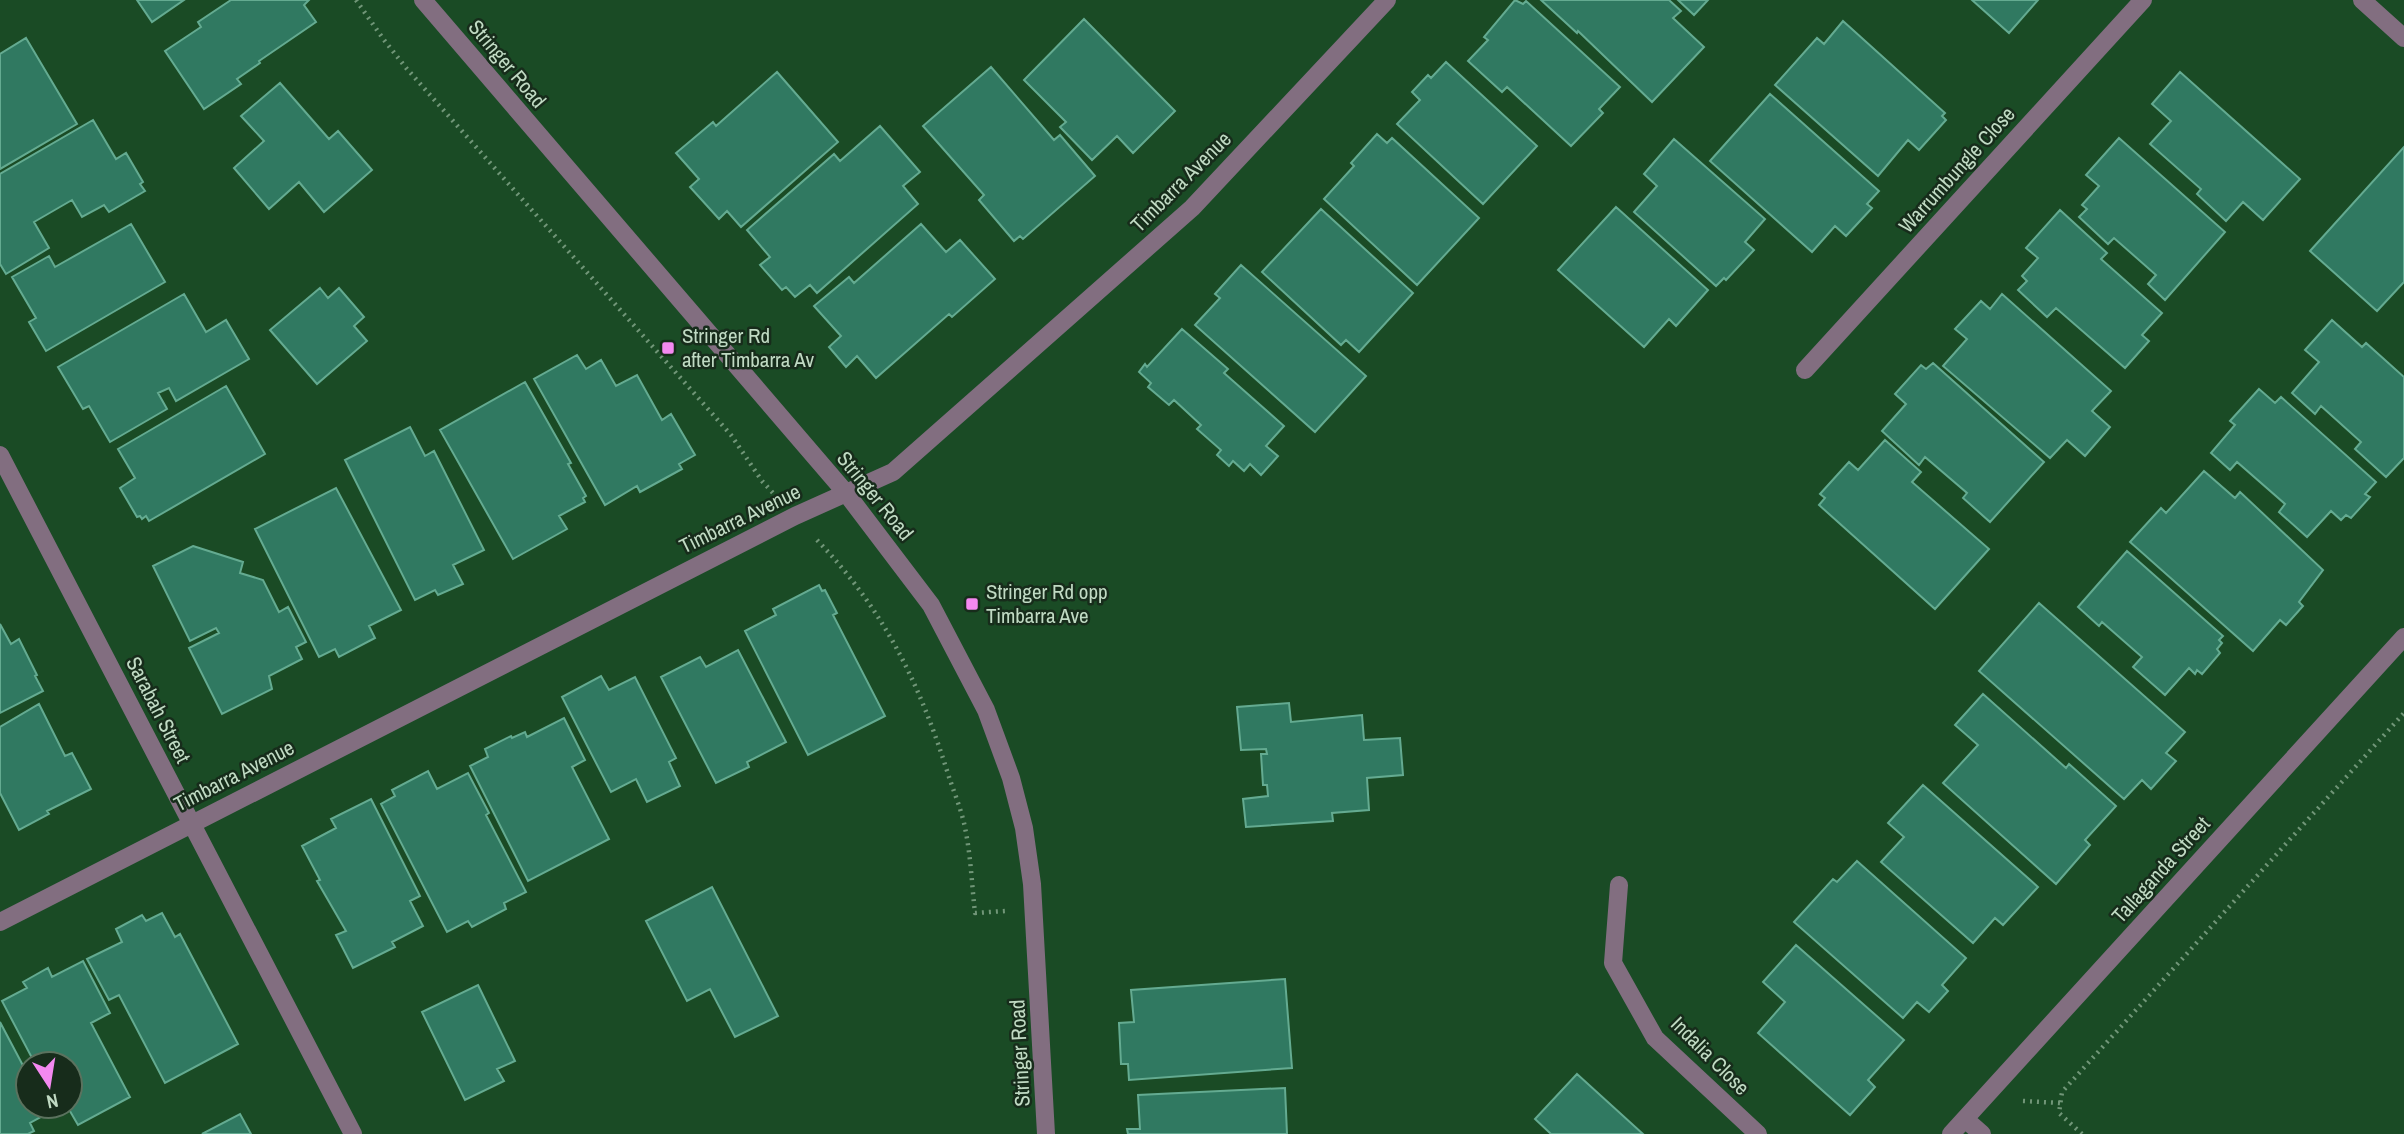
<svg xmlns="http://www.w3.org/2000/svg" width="2404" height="1134" font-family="'Archivo Narrow',sans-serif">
<rect width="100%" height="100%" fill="#1a4b25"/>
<!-- building -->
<path fill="#307961" stroke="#64ab91" stroke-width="2" d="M137 0H184L152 22Z
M231 0H309L304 5 316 22 259 61 260 63 237 79 241 84 204 109 165 51 201 27 198 22Z
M1515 0 1523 4 1526 1 1620 87 1599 109 1603 113 1571 146 1507 87 1502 92 1468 61 1488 40 1484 37Z
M1541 0H1669L1681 11 1673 18 1704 47 1652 102 1578 31 1577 33Z
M1678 0H1708L1694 15Z
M1972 0H2038L2009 33Z
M1084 19 1175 111 1133 153 1117 136 1092 160 1060 127 1066 122 1024 80Z
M1843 21 1945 113 1942 116 1946 120 1919 150 1908 140 1878 176 1775 85 1817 38 1824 44Z
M26 38 77 124 0 169V54Z
M1446 62 1537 146 1483 204 1397 124 1420 100 1412 92 1428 75 1431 78Z
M991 67 1054 140 1060 135 1095 176 1023 239 1020 236 1014 241 979 200 984 195 923 126Z
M777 72 838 142 741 227 727 211 719 219 690 187 699 179 676 153 713 122 716 126Z
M2180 72 2300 179 2263 220 2243 202 2226 221 2197 194 2201 189 2150 144 2171 121 2152 104Z
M280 83 329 139 338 131 372 170 324 212 299 182 269 209 234 168 264 141 241 116Z
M1770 94 1879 191 1867 204 1872 208 1846 236 1835 226 1812 252 1710 161Z
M93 120 116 159 126 153 143 182 140 184 145 191 109 212 104 205 82 217 72 200 34 222 49 248 6 274 0 264V174Z
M880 126 920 172 903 186 918 204 817 293 810 285 795 297 786 287 782 290 760 265 770 257 747 230 834 154 840 161Z
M1377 134 1387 143 1392 138 1479 218 1417 285 1324 199 1354 166 1351 163Z
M2119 138 2225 232 2165 300 2148 284 2156 275 2114 238 2108 244 2079 217 2087 209 2082 205 2099 186 2086 175Z
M1674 139 1765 219 1745 242 1754 250 1726 280 1724 278 1716 286 1634 212 1657 186 1644 174Z
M2404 147V282L2377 311 2310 251Z
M1616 207 1708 290 1676 326 1669 319 1644 347 1558 270Z
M1321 209 1413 293 1359 352 1346 340 1341 345 1262 272Z
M2060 210 2107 253 2101 259 2162 313 2142 335 2149 341 2125 368 2056 308 2047 317 2018 290 2027 281 2022 276 2038 258 2026 248Z
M131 224 165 282 46 351 29 322 36 318 12 277 49 256 55 267Z
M921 224 946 252 960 240 995 279 952 317 949 314 876 378 857 356 846 367 829 347 841 336 814 306 849 277 854 283Z
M1241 265 1366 376 1315 432 1195 325 1220 298 1215 294Z
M320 288 328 298 339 288 364 317 354 326 367 341 317 384 270 330Z
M184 294 206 332 226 320 249 359 176 401 169 388 158 393 167 409 110 442 89 406 83 409 58 367Z
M2002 294 2111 391 2092 411 2110 427 2085 456 2067 440 2050 458 1943 366 1967 339 1955 329 1981 301 1990 309Z
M2332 320 2362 347 2366 343 2404 377V458L2386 477 2355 449 2361 442 2321 406 2315 414 2292 393 2319 362 2305 350Z
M1182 329 1228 369 1224 373 1284 426 1266 446 1278 456 1261 475 1250 464 1244 471 1233 461 1229 466 1217 455 1221 450 1197 429 1201 425 1174 400 1169 405 1148 387 1151 383 1139 372 1145 364 1147 367Z
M577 355 586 369 601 360 616 386 637 375 662 420 671 414 695 455 679 464 682 469 640 492 637 486 605 505 534 379Z
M1933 363 2044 462 1990 522 1963 498 1967 493 1925 457 1919 465 1882 431 1906 404 1895 394 1921 365 1926 369Z
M525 382 571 463 568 464 586 496 583 498 585 502 559 516 567 529 513 559 440 430Z
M226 386 265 454 149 521 146 516 142 519 140 516 137 517 120 488 135 478 118 449Z
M2259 389 2275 403 2281 397 2376 482 2365 494 2370 497 2351 518 2346 515 2341 520 2331 511 2307 537 2279 512 2285 504 2237 462 2230 470 2211 453 2235 425 2230 421Z
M410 427 425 456 434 451 484 550 453 565 463 584 438 595 435 590 415 600 345 460Z
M1885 440 1921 472 1912 482 1989 549 1935 609 1819 505 1825 498 1820 494 1849 462 1858 470Z
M2204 471 2235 498 2240 492 2323 570 2299 602 2303 606 2286 625 2280 620 2253 651 2130 542 2161 508 2166 513Z
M336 488 401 610 369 626 375 638 339 657 335 649 319 657 255 529Z
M193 546 243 562 240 573 263 580 279 612 288 607 306 642 296 647 302 659 269 676 272 689 222 714 189 648 219 633 216 628 190 641 153 566Z
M2127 551 2223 636 2219 640 2222 643 2217 649 2220 653 2202 674 2197 670 2195 674 2189 668 2165 695 2133 667 2142 657 2102 622 2099 626 2078 607Z
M819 585 822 591 825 590 837 613 833 615 885 716 808 755 745 631 776 615 773 609Z
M2039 603 2185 732 2166 753 2176 761 2151 789 2142 780 2124 799 1979 671Z
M0 624 11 644 19 639 37 675 35 676 43 691 0 713Z
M738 650 786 742 747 762 749 767 716 783 661 677 700 657 706 667Z
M601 676 609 690 635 677 676 758 669 762 680 786 647 802 636 779 611 792 562 697Z
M1983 694 2066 768 2069 764 2116 806 2085 840 2090 845 2056 884 1943 783 1978 745 1955 725Z
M1289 703 1291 722 1362 715 1364 740 1400 738 1403 775 1367 778 1369 810 1332 813 1333 821 1246 827 1243 799 1268 796 1267 785H1263L1261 754H1267L1266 749 1241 750 1237 707Z
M39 704 65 756 72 753 91 789 47 811 49 814 19 830 0 793V727Z
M564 718 585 760 572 767 609 839 528 881 470 766 488 757 485 749 511 736 512 738 525 732 527 737Z
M428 771 437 789 468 773 489 813 486 815 526 892 504 903 506 909 472 927 468 921 447 932 381 804 395 796 392 790Z
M1923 785 2038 887 2003 925 1995 918 1973 943 1881 862 1904 837 1888 823Z
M371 799 420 896 410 901 423 926 392 942 395 947 353 968 336 935 346 931 317 881 320 880 302 846 336 828 331 819Z
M1857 861 1966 958 1942 985 1948 991 1929 1012 1917 1002 1903 1018 1794 922 1833 879 1837 882Z
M712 887 778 1016 735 1037 710 989 687 1001 646 921Z
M162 913 175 937 180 934 238 1044 165 1083 119 995 109 1000 87 959 122 942 116 929 142 915 146 921Z
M1796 945 1904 1040 1868 1080 1875 1087 1850 1115 1758 1033 1785 1002 1763 982Z
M83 961 110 1013 91 1023 130 1097 78 1125 67 1106H70V1064H45L40 1054 32 1058 2 1001 27 988 23 982 48 968 52 977Z
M1285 979 1292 1068 1129 1080 1128 1064H1121L1119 1023 1134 1022 1131 990Z
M478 985 515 1061 497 1069 504 1081 465 1100 422 1012Z
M0 1022 28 1075V1106H44L48 1113 30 1123 34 1131 28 1134H0Z
M1577 1074 1643 1134H1551L1535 1119Z
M1285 1088 1287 1134H1128L1127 1129H1140L1138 1095Z
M240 1114 251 1134H202Z"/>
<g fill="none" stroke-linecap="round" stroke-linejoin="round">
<!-- path -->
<path stroke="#719678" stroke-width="4.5" stroke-dasharray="2 5" stroke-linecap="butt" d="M356 0 384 40 407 69 731 435 762 481 773 493
M817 540C885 611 920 684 949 777 955 795 963 814 966 833 971 859 972 887 975 913L1005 911
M2023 1101 2060 1103
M2082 1134 2059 1113 2062 1092 2404 713"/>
<!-- minor -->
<path stroke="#826e80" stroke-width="18" d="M423 0 846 493 931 605 986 710 1011 778 1024 828 1032 884 1046 1134
M2362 0 2404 38
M1805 370 2143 0
M0 455 353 1134
M1619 885 1613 963 1655 1038 1758 1134
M0 922 795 516 893 472 1192 208 1387 0
M1965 1119 1982 1134
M1951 1134 2404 637"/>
</g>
<!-- markers -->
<g fill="#f489f0" stroke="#172c1b" stroke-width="2.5">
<rect x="661" y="341" width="14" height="14" rx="3.5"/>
<rect x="965" y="597" width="14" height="14" rx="3.5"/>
</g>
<g text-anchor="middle" stroke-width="5" stroke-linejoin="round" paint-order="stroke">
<!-- street labels -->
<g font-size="21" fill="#c0dac3" stroke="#172c1b">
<text transform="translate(507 64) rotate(50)" y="7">Stringer Road</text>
<text transform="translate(1957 170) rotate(-48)" y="7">Warrumbungle Close</text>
<text transform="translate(1181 182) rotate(-45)" y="7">Timbarra Avenue</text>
<text transform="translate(875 496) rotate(51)" y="7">Stringer Road</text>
<text transform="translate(740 519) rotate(-26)" y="7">Timbarra Avenue</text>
<text transform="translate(158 710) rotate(63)" y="7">Sarabah Street</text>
<text transform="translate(234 776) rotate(-27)" y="7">Timbarra Avenue</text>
<text transform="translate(2161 870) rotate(-48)" y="7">Tallaganda Street</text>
<text transform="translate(1020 1053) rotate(-93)" y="7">Stringer Road</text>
<text transform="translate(1710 1056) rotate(45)" y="7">Indalia Close</text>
</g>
<!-- poi labels -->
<g font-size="21" fill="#c0dac3" stroke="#172c1b" text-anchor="start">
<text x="682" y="343">Stringer Rd<tspan x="682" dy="24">after Timbarra Av</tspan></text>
<text x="986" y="599">Stringer Rd opp<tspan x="986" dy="24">Timbarra Ave</tspan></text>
</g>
</g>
<!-- north arrow -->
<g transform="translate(49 1085) rotate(168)"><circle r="33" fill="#172c1b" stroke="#5b725e" stroke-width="2"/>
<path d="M0-5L12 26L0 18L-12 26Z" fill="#f489f0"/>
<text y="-10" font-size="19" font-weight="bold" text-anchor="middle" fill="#c0dac3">N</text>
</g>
</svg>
